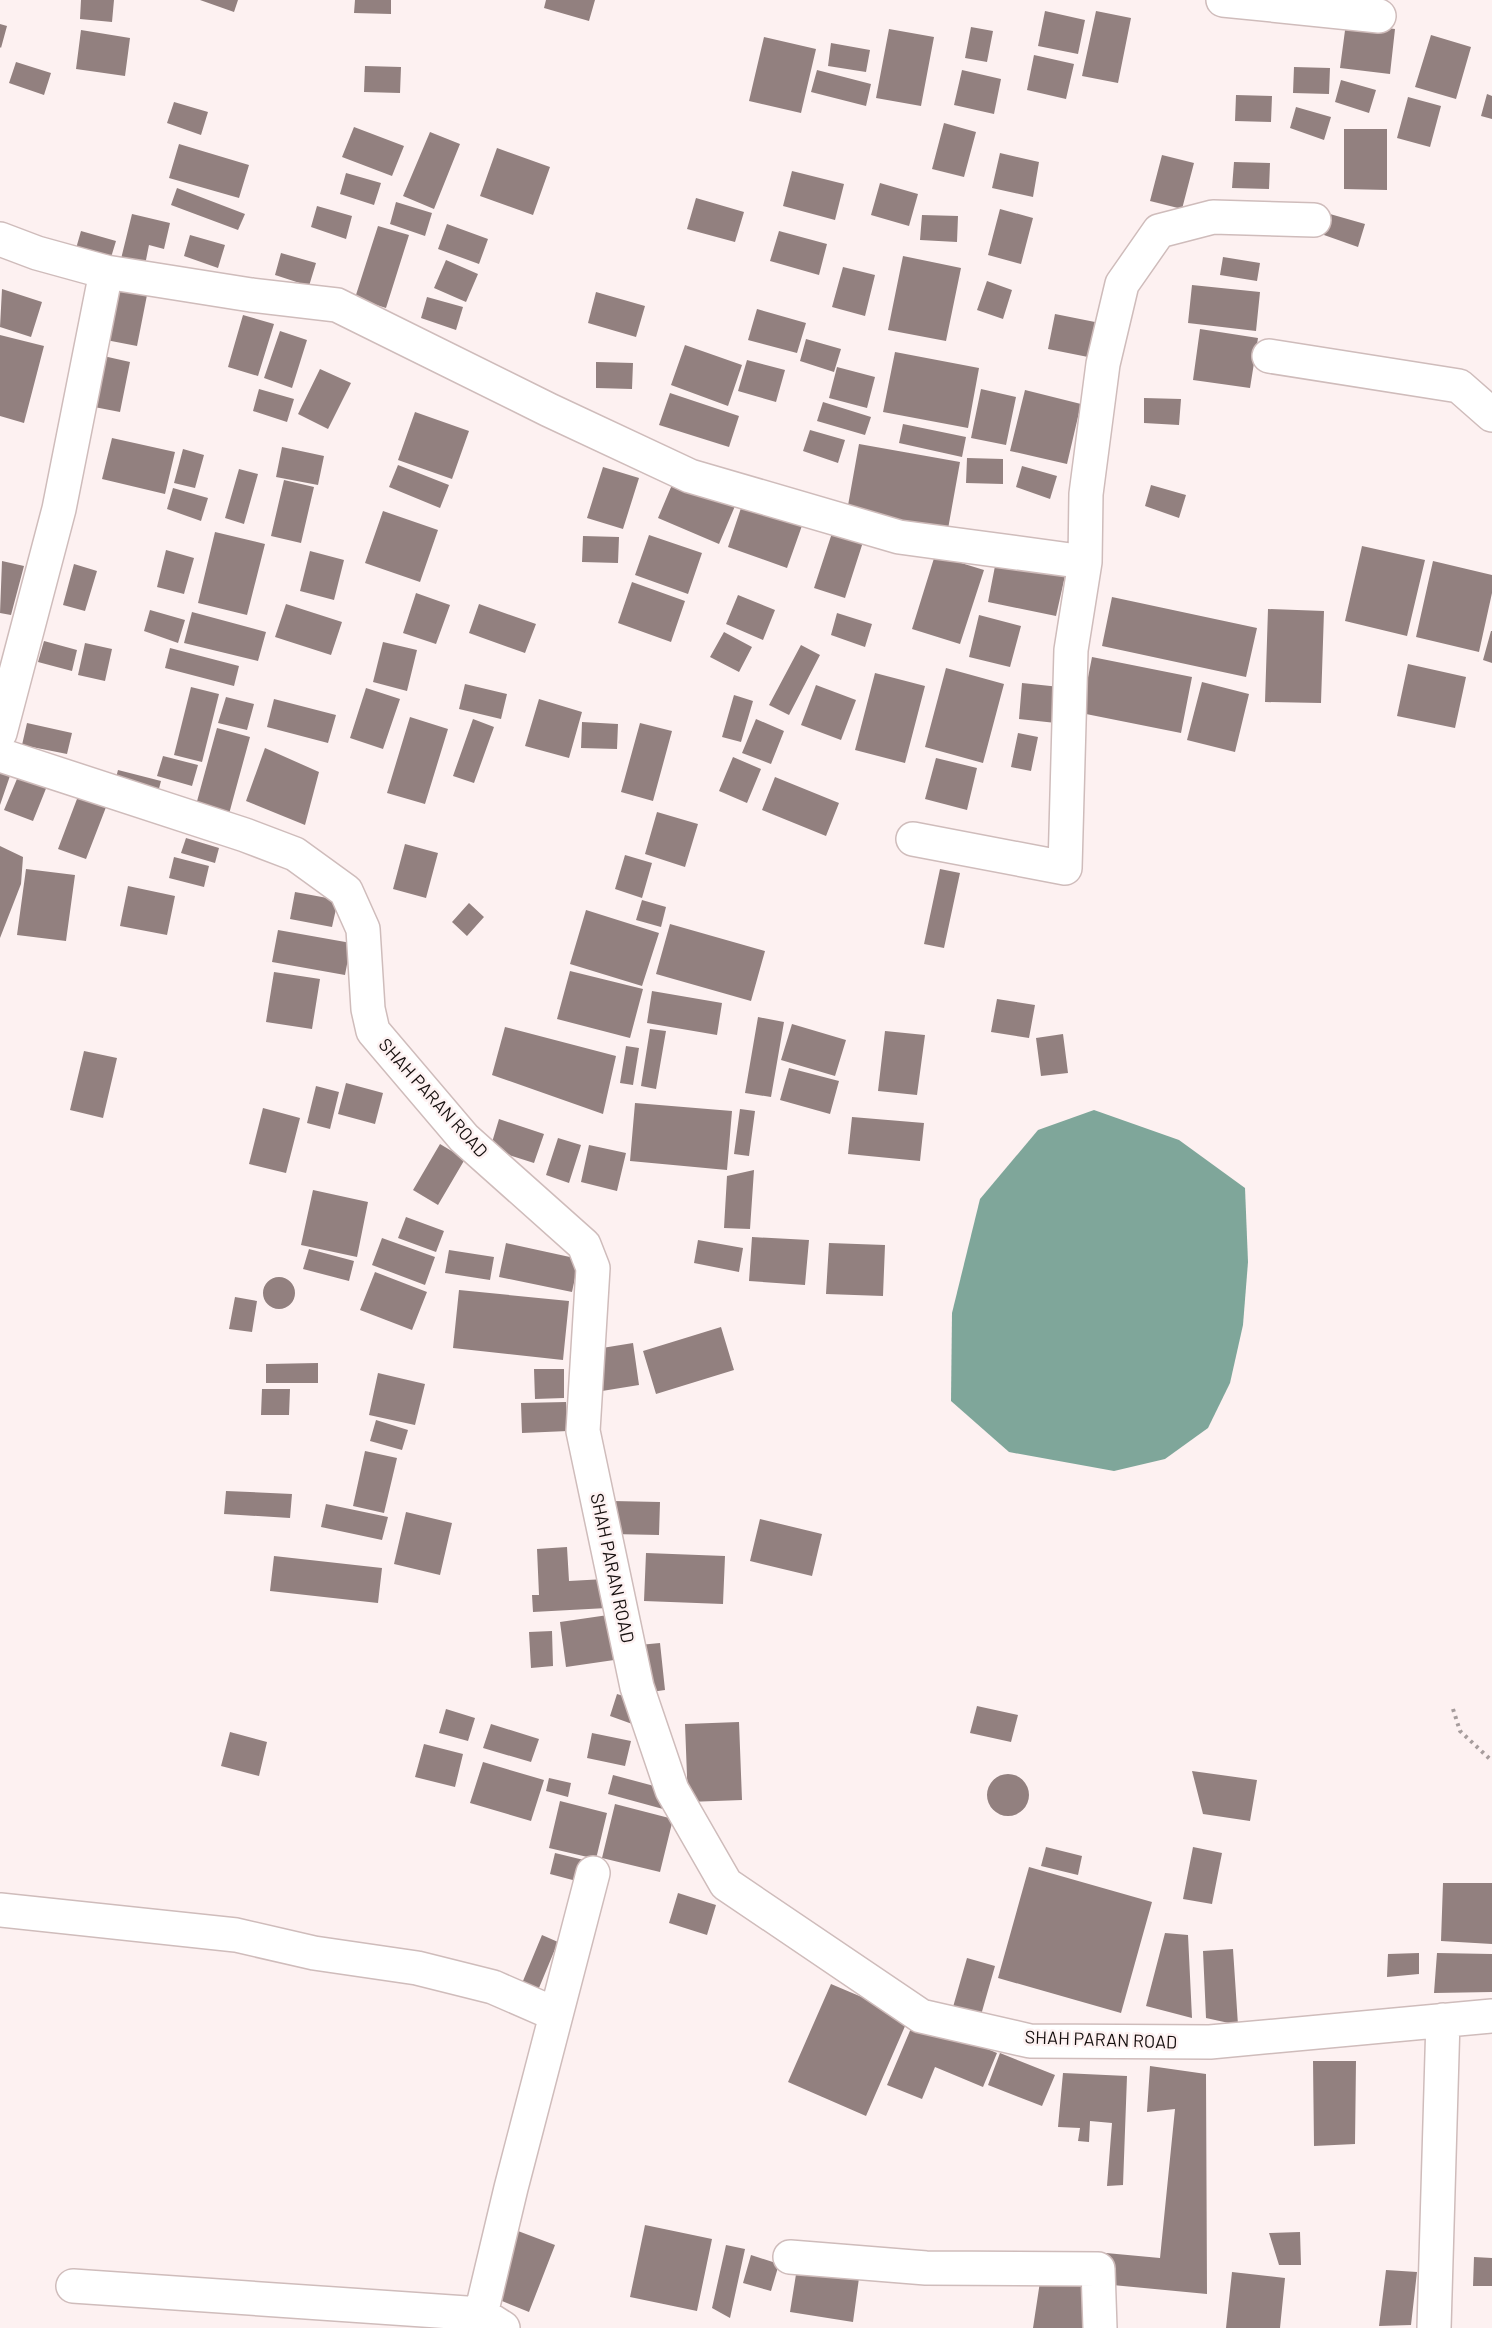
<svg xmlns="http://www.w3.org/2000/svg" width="1492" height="2328" font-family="Barlow,sans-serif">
<rect width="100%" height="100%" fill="#fdf1f1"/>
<!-- water -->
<path fill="#7fa69a" d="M1094 1110 1179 1140 1245 1188 1248 1262 1243 1325 1230 1383 1208 1428 1165 1459 1114 1471 1009 1452 951 1401 952 1313 980 1199 1038 1130Z"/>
<!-- building -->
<path fill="#92807f" d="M81 0H114L112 22 80 19Z
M200 0H238L234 12Z
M355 0H391V14L354 13Z
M546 0H595L589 21 544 8Z
M1045 11 1085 20 1078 54 1038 46Z
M1096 11 1131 18 1118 83 1082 76Z
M1346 23 1395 29 1390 74 1340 68Z
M0 24 7 26 1 48 0 47Z
M971 27 993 31 987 62 965 58Z
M889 29 934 37 921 106 876 98Z
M81 30 130 38 125 76 76 69Z
M1431 35 1471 47 1456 99 1415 87Z
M764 37 816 49 801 113 749 101Z
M831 43 870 50 866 72 828 66Z
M1034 55 1074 64 1066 99 1027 90Z
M16 62 51 73 44 95 9 83Z
M365 66 401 67 400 93 364 92Z
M1294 67 1330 68 1329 94 1293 93Z
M817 70 871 84 866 106 811 92Z
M962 70 1001 79 994 114 954 105Z
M1341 80 1376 90 1369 113 1335 102Z
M1487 94 1492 96V119L1481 116Z
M1236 95 1272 96 1271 122 1235 121Z
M1408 97 1441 106 1430 147 1397 138Z
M174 102 208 112 201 135 167 123Z
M1296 107 1331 117 1324 140 1290 128Z
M944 123 976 132 964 177 932 169Z
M354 127 404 146 392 176 342 157Z
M1344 129H1387V190L1344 189Z
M430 132 460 144 434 209 403 196Z
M179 144 249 165 239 198 169 178Z
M497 148 550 167 533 215 480 196Z
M1000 153 1039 162 1033 197 992 188Z
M1162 155 1194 163 1182 209 1150 201Z
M1234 162 1270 163 1269 189 1232 188Z
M792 171 844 184 835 220 783 206Z
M346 173 381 183 374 205 340 194Z
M880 183 918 194 909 226 871 215Z
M177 188 245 214 238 230 171 205Z
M696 198 744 212 735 242 687 229Z
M396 202 432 213 425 236 390 224Z
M317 206 352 216 346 239 311 227Z
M1000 209 1033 218 1021 264 988 255Z
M132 214 170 223 164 249 149 245 145 265 121 259Z
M1330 214 1365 224 1358 247 1324 235Z
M922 215 958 216 957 242 920 240Z
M447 224 488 239 479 264 438 249Z
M378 226 409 235 386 308 355 298Z
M81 231 116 241 109 264 75 252Z
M779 231 827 244 819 275 770 261Z
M190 235 225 245 218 268 184 256Z
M281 253 316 263 309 286 275 275Z
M903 256 961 268 946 341 888 330Z
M1223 257 1260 263 1257 281 1220 275Z
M446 260 478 274 466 302 434 288Z
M843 267 875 275 865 316 832 307Z
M987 281 1012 290 1003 319 977 310Z
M1192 285 1260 292 1256 331 1188 323Z
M2 289 42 302 31 337 0 327Z
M116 289 147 295 137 346 106 340Z
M596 292 645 306 636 337 588 323Z
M427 297 463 307 456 330 421 318Z
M757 309 806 323 797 353 748 340Z
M1055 314 1095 322 1088 357 1048 349Z
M243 315 274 324 258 376 228 367Z
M1200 329 1258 338 1250 388 1193 380Z
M280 331 307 340 292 388 264 378Z
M0 335 44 346 24 423 0 416Z
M806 339 841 349 834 372 800 361Z
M685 345 742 365 728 406 671 385Z
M895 352 979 368 968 428 883 412Z
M99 355 130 362 120 412 89 406Z
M747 360 785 370 776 402 738 391Z
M596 362 633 363 632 389 596 388Z
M837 367 875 377 867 408 829 398Z
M320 369 351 383 328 429 298 414Z
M259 389 294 399 287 422 253 411Z
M981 389 1016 397 1006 445 971 438Z
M1025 390 1081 404 1067 464 1010 451Z
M670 393 739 416 729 447 659 425Z
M1144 398 1181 399 1179 425 1144 423Z
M823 402 871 417 865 435 817 421Z
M415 412 469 431 452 479 398 460Z
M903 424 966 437 962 457 899 443Z
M810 430 845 440 838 463 803 451Z
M112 438 175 452 165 494 102 479Z
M859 444 960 462 948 529 847 511Z
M282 447 324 456 318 485 276 477Z
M183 449 204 455 195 488 174 483Z
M967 458 1003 459V484L966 483Z
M398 465 449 485 440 508 389 487Z
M1022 466 1057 476 1050 499 1016 487Z
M603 467 639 478 623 529 587 518Z
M239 469 258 474 244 524 225 518Z
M284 480 314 487 301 543 271 536Z
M674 480 735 506 719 544 658 518Z
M1151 485 1186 495 1179 518 1145 506Z
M173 488 208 498 201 521 167 509Z
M744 499 804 520 787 568 728 547Z
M383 511 438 530 420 582 365 563Z
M215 532 265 544 247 615 198 603Z
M832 533 863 542 845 598 814 588Z
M649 535 702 553 688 594 635 575Z
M583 536 619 537 618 563 582 562Z
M1362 546 1425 560 1407 636 1345 621Z
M166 550 194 558 184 594 157 587Z
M310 551 344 560 334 600 300 591Z
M935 555 984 570 960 644 912 629Z
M2 561 24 566 11 615 0 613Z
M996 561 1065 576 1056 616 988 602Z
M1433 561 1492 575V593L1479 652 1416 637Z
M74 564 97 571 85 611 63 605Z
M632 582 685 601 671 642 618 623Z
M416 593 450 605 436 644 403 633Z
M738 595 775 610 763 640 726 624Z
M1112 597 1257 628 1246 677 1102 646Z
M286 604 342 622 331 655 275 637Z
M479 604 536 624 525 653 469 633Z
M1268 609 1324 611 1321 703 1265 702Z
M150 610 185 620 178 643 144 631Z
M192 612 266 632 258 661 184 643Z
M837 613 872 624 865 647 831 635Z
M979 615 1021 626 1010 667 969 657Z
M1491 631H1492V663L1483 660Z
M724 632 752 647 739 672 710 657Z
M44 641 77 650 72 671 38 662Z
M383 642 417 650 407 691 373 682Z
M85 643 112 649 105 681 78 675Z
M801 645 820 655 789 715 769 705Z
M170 648 239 666 234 686 165 668Z
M1092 657 1192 677 1181 733 1081 713Z
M1408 664 1466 677 1455 728 1397 716Z
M946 668 1004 684 983 763 925 747Z
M875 673 925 686 905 763 855 750Z
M1202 682 1249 694 1235 752 1187 740Z
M1022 683 1060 687 1056 723 1019 719Z
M465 684 507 694 501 719 459 709Z
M816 685 856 700 841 740 801 725Z
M191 687 219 694 202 762 174 755Z
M366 688 400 699 383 749 350 738Z
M734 695 753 701 741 742 722 737Z
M226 697 254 704 247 730 218 723Z
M274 699 336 715 328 743 267 727Z
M539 699 582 712 569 758 525 746Z
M410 717 448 729 425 804 387 793Z
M473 719 494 727 474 783 453 776Z
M756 719 784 731 771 764 742 753Z
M582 722 618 724 617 749 581 748Z
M27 723 72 733 67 754 22 745Z
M640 723 672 731 653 801 621 792Z
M217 728 250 737 229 814 196 805Z
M1018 733 1038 737 1031 771 1011 767Z
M265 748 319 772 305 825 246 801Z
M163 756 198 765 192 786 157 776Z
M733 757 761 769 747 803 719 791Z
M936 758 977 768 967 810 925 799Z
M0 768 12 770 0 805Z
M118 770 161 781 156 800 113 789Z
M19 774 47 786 33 821 4 810Z
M775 777 839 803 826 836 762 810Z
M80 791 108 802 86 859 58 849Z
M657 812 698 824 685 867 645 854Z
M186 838 219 848 215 863 181 853Z
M405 844 438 853 426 898 393 889Z
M0 846 23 857 21 884 0 938Z
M625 855 652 863 642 898 615 889Z
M174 857 209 866 204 887 169 878Z
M26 869 75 875 66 941 17 935Z
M940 869 960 873 944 948 924 944Z
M128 886 175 896 167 935 120 926Z
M295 892 338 900 332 927 290 919Z
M642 900 666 907 661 927 636 920Z
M469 903 484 917 467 936 452 922Z
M586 910 659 933 642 986 570 964Z
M670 924 765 951 751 1001 656 974Z
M278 930 351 943 345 975 272 962Z
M570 971 643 989 630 1038 557 1019Z
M274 972 320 979 312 1029 266 1022Z
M652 991 722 1003 717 1035 647 1023Z
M997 999 1035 1005 1029 1038 991 1032Z
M758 1017 784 1022 771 1097 745 1093Z
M792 1024 846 1040 835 1076 781 1060Z
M505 1027 616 1056 603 1114 492 1075Z
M650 1029 666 1031 656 1089 641 1086Z
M885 1031 925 1035 917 1095 878 1091Z
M1063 1034 1068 1073 1041 1076 1036 1038Z
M626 1046 639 1048 633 1085 620 1083Z
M84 1051 117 1058 103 1118 70 1110Z
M789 1068 839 1081 830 1114 780 1100Z
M346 1083 383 1093 375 1124 338 1114Z
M316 1086 339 1092 330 1129 307 1123Z
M635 1103 732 1111 727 1170 630 1161Z
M263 1108 300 1118 286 1173 249 1164Z
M740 1109 755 1111 749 1156 734 1154Z
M852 1117 924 1123 920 1161 848 1154Z
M499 1119 544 1134 534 1163 490 1149Z
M558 1138 581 1145 569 1183 546 1175Z
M440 1144 465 1159 438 1205 413 1190Z
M589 1145 626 1153 617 1191 581 1182Z
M754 1170 750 1229 724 1228 727 1176Z
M313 1190 368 1202 357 1257 301 1245Z
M406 1217 444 1231 436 1252 398 1238Z
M752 1237 809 1240 805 1285 749 1281Z
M382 1238 435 1257 425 1285 372 1265Z
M698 1240 743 1248 739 1272 694 1263Z
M506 1243 579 1259 572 1292 499 1277Z
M829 1243 885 1245 883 1296 826 1294Z
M309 1249 354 1261 349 1281 303 1269Z
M449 1250 494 1257 490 1280 445 1273Z
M375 1272 427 1292 412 1330 360 1310Z
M263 1293a16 16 0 1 1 32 0a16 16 0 1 1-32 0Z
M459 1290 569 1301 563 1360 453 1348Z
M235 1297 257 1301 252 1332 229 1329Z
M721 1327 734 1370 656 1394 643 1351Z
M633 1343 639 1385 602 1391 596 1349Z
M318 1363V1383H266V1364Z
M534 1369H564V1398L535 1399Z
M378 1373 425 1384 415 1425 369 1415Z
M262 1389H290L289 1415H261Z
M566 1402 568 1431 522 1433 521 1403Z
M376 1420 408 1430 402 1450 370 1441Z
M365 1451 397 1458 384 1513 353 1506Z
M226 1491 292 1494 290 1518 224 1514Z
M613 1501 660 1502 659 1535 612 1534Z
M326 1504 388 1517 382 1540 321 1527Z
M406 1512 452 1523 440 1575 394 1564Z
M760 1519 822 1534 812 1576 750 1561Z
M567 1547 569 1581 605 1579 607 1608 533 1612 532 1595H539L537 1549Z
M646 1553 725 1556 723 1604 644 1601Z
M274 1556 382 1568 378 1603 270 1591Z
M615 1614 621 1659 566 1667 560 1622Z
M552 1631 553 1666 531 1668 529 1632Z
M660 1643 665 1690 644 1693 639 1645Z
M617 1694 642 1702 635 1725 610 1716Z
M977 1706 1018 1715 1011 1742 970 1733Z
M446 1709 475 1718 468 1741 439 1733Z
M739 1722 742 1800 688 1802 685 1724Z
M491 1724 539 1739 531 1762 483 1748Z
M230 1732 267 1742 259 1776 221 1766Z
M592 1733 631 1741 625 1766 587 1758Z
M424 1744 463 1754 455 1787 415 1777Z
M483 1762 544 1780 531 1821 470 1803Z
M1192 1771 1257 1780 1250 1821 1203 1814Z
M987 1795a21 21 0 1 1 42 0a21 21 0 1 1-42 0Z
M613 1775 669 1790 663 1809 608 1794Z
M549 1778 571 1783 568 1797 546 1791Z
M560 1801 607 1813 596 1859 549 1848Z
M615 1804 673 1819 660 1872 602 1858Z
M1046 1847 1082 1856 1078 1875 1041 1866Z
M1193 1847 1222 1853 1212 1904 1183 1899Z
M555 1853 588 1861 584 1883 550 1874Z
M1029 1867 1152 1902 1121 2013 998 1978Z
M1443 1883H1492V1944L1441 1941Z
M678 1893 716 1905 707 1935 669 1923Z
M1165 1933 1188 1935 1192 2018 1146 2006Z
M542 1935 558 1942 534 2000 518 1993Z
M1233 1949 1238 2025 1206 2018 1203 1951Z
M1419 1953V1974L1387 1977 1388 1954Z
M1437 1953 1492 1954V1992L1434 1993Z
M967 1958 995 1966 979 2022 951 2014Z
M831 1984 909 2017 866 2116 788 2082Z
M915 2019 997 2053 983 2087 935 2067 922 2099 887 2085Z
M1000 2053 1055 2075 1042 2106 988 2085Z
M1313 2061H1356L1355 2144 1314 2146Z
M1150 2066 1206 2074 1207 2294 1102 2284 1106 2253 1160 2258 1175 2109 1147 2112Z
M1063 2073 1127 2076 1123 2185 1107 2186 1112 2123 1090 2121 1089 2142 1078 2141 1080 2128 1058 2127Z
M645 2225 712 2239 697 2311 630 2297Z
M518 2231 555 2245 529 2312 492 2297Z
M1300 2232 1301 2265H1279L1269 2233Z
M726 2245 745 2249 730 2318 712 2308Z
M751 2255 779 2264 771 2291 743 2283Z
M1474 2257 1492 2258V2286H1473Z
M797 2268 859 2278 853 2322 790 2312Z
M1386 2270 1417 2272 1411 2325 1379 2326Z
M1232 2272 1285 2278 1280 2328H1226Z
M1041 2275 1087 2277 1083 2328H1033Z"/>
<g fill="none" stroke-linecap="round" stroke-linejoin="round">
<!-- minor casing -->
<g stroke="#cfbcbb" stroke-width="36">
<path id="minor" d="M1223 0 1379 16
M0 239 37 253 106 272
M1269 356 1459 386 1492 415
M1085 562 1086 494 1103 364 1122 284 1159 231 1213 217 1314 220
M0 733 59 509 106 272 251 295 337 305 549 410 690 476 899 537 1085 562 1071 650 1065 868 913 839
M0 755 245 835 295 854 346 891 363 929 368 1009 373 1031 464 1138 584 1245 593 1268 583 1431 637 1687 672 1790 726 1884 921 2016 1030 2041 1210 2042 1492 2016
M0 1910 236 1935 314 1953 417 1968 493 1987 555 2014
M790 2257 926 2268 1098 2269 1100 2328
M73 2286 481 2314 503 2328
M481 2314 511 2188 593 1873
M1434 2328 1443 2020"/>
</g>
<!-- path -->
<path stroke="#a69c9c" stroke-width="4" stroke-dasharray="3 4.5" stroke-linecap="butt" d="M1453 1709 1460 1731 1492 1761"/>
<!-- minor -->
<use href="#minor" stroke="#fff" stroke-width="33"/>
</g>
<g text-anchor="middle" stroke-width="5" stroke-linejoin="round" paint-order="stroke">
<!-- street labels -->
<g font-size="18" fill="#140e0d" stroke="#fdf1f1">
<text transform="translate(433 1098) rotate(48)" y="6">SHAH PARAN ROAD</text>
<text transform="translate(612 1568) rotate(78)" y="6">SHAH PARAN ROAD</text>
<text transform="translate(1101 2040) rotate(2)" y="6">SHAH PARAN ROAD</text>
</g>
</g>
</svg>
